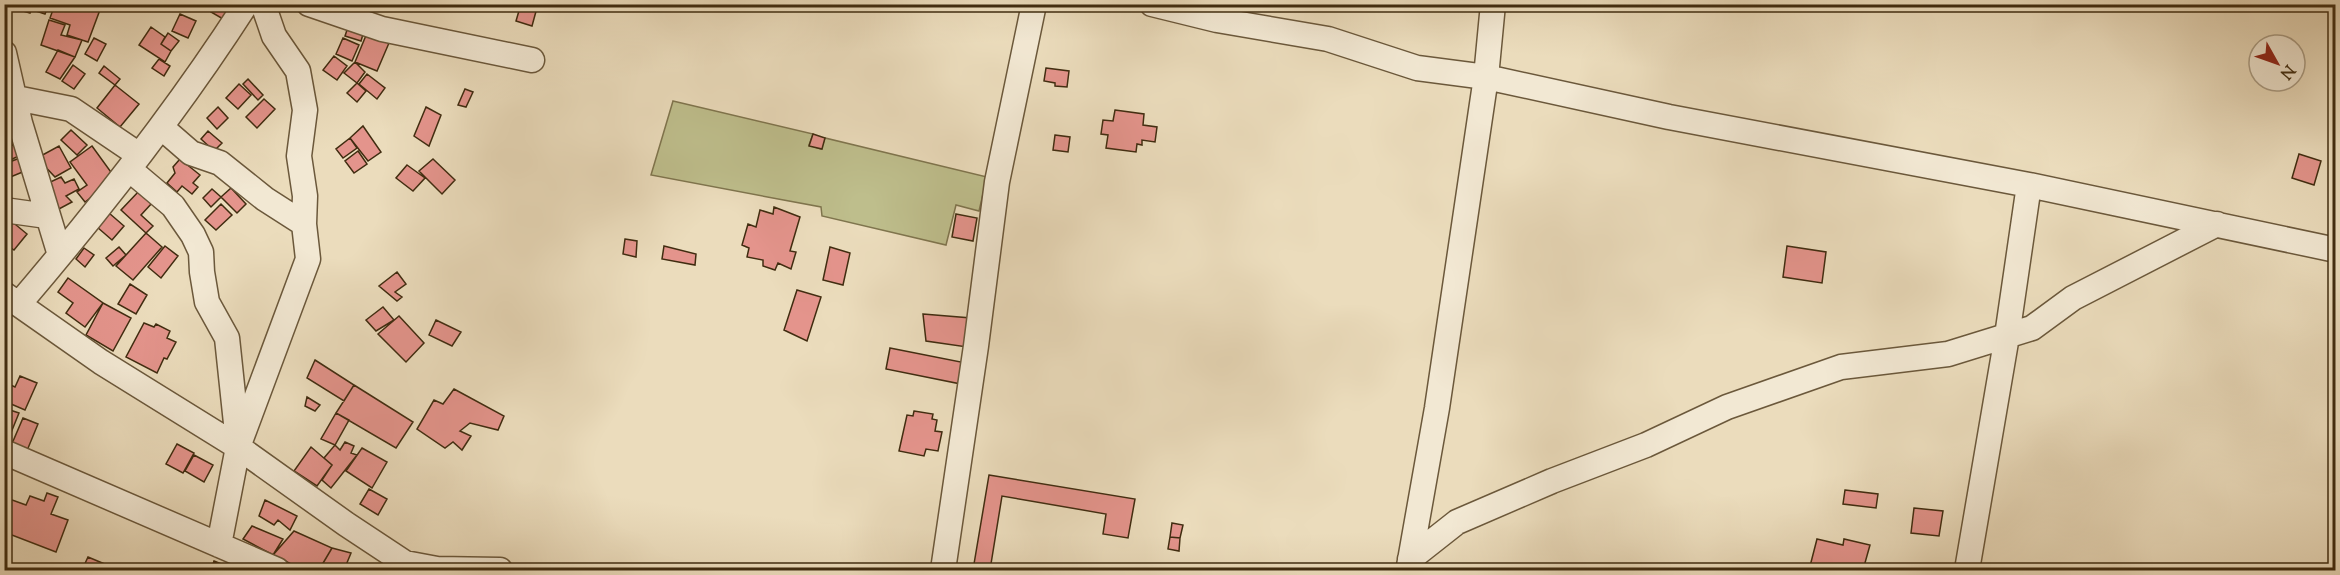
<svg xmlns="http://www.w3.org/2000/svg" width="2340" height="575" font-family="'Sorts Mill Goudy',serif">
<rect width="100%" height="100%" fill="#ebdcbc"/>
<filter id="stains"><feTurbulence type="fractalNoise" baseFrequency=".00333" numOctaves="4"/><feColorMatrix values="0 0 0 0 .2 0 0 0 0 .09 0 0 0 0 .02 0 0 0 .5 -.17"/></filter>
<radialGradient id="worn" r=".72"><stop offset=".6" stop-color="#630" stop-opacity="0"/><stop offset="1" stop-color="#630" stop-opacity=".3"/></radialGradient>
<!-- green -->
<path fill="#bebe8c" stroke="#7f754e" stroke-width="1.5" d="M673 101 813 134 809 145 821 149 825 138 987 177 979 211 956 205 946 245 822 216 821 207 651 175Z"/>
<!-- building -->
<path fill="#e4948c" stroke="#402c10" stroke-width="1.5" d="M14 4H32L33 5 30 13 13 8Z
M35 4H49L45 14 33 10Z
M55 4H95L101 7 88 42 67 35 70 25 50 18Z
M216 4H231L223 19 211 12Z
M521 4H538L532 26 516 21Z
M180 14 196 21 188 38 172 31Z
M49 20 65 25 61 35 82 40 75 57 41 45Z
M151 27 165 37 161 44 171 51 165 62 139 45Z
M348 27 364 31 361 41 345 36Z
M168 33 179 41 171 51 161 44Z
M367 33 389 43 377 71 355 62Z
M94 38 106 44 97 61 85 54Z
M343 38 359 45 352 61 336 54Z
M58 50 75 57 60 79 46 72Z
M334 56 347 66 337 80 323 70Z
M159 59 170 66 164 76 152 68Z
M355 62 365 72 357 83 344 73Z
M73 65 85 74 74 89 62 81Z
M104 66 120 79 115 85 99 73Z
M1046 68 1069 71 1067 87 1055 86V83L1044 81Z
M367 74 385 88 377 99 359 84Z
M248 79 263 95 258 100 243 84Z
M357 83 366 91 357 102 347 93Z
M239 84 251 95 238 109 226 98Z
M115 85 139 104 120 127 97 108Z
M465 89 473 92 466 107 458 105Z
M264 99 275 109 257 128 246 117Z
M218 107 228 118 217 129 207 118Z
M426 107 441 115 429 146 414 136Z
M1115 110 1144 114 1143 125 1157 127 1155 142 1142 140V145L1137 144 1136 152 1106 148 1108 135 1101 134 1103 120 1113 121Z
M363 126 381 152 368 161 350 138Z
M71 130 87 145 77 155 61 140Z
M208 131 222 143 214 151 201 139Z
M813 134 825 138 822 149 809 146Z
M1055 135 1070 137 1068 152 1053 150Z
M350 138 357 148 343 158 336 149Z
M19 142 25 153 4 163V149Z
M59 146 71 168 55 177 37 158Z
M92 146 116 179 85 202 77 192 87 185 70 162Z
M358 151 367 164 354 173 345 161Z
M2299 154 2321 161 2314 185 2292 178Z
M20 158 25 171 8 178 4 164Z
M180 159 200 175 193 183 198 187 192 194 182 186 177 192 167 183 175 173 173 167Z
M433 159 455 180 442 194 419 171Z
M407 165 425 178 413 191 396 178Z
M61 177 65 183 74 179 79 189 66 196 72 202 59 209 46 184Z
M231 188 246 204 237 213 221 197Z
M212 189 221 197 211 207 203 198Z
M139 191 152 203 141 215 153 226 146 233 121 210Z
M221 204 232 215 216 230 205 220Z
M774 207 800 217 790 251 796 252 791 269 778 263 775 270 763 266V260L747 257 749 248 742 245 748 224 756 227 760 210 773 214Z
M109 213 124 226 112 240 97 227Z
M956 214 977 218 973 241 952 237Z
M4 215 27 234 14 250 4 243Z
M146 233 162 247 133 280 116 266Z
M625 239 637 241 636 257 623 254Z
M165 246 178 256 161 278 148 267Z
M664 246 696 254 695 265 662 259Z
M1787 246 1826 252 1822 283 1783 277Z
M119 247 126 255 113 266 106 258Z
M830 247 850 253 843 285 823 280Z
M84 248 94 255 85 267 76 259Z
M397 272 406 284 395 292 402 297 397 301 379 286Z
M68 278 103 303 85 327 66 313 73 303 58 292Z
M130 284 147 295 136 314 118 304Z
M797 290 821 297 807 341 784 330Z
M103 303 131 318 113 351 86 335Z
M383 307 394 320 376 331 366 320Z
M923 314 971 318 967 347 926 341Z
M399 316 424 343 406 362 378 334Z
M436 320 461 332 452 346 429 335Z
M144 323 154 327 156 324 170 331 167 338 176 342 167 359 164 358 157 373 126 357Z
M890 348 966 363 961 384 886 369Z
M315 360 354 385 344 401 307 378Z
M20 376 37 383 25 410 4 401V382L15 387Z
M354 385 413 422 396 448 336 413Z
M454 389 504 416 498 430 470 423 460 431 471 436 462 450 453 442 445 448 417 429 434 400 443 404Z
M307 397 320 405 315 411 305 406Z
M4 408 19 413 8 440 4 439Z
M914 411 933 414 932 419 937 420 935 431 942 432 938 451 926 449 924 456 899 451 907 415 913 416Z
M336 413 349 420 335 445 321 439Z
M23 418 38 424 26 453 11 446Z
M345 442 354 446 351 453 357 455 331 488 322 480 332 465 324 458 335 445 340 450Z
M177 444 194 453 183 473 166 464Z
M311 447 332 465 317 486 294 471Z
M362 448 387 462 372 488 346 471Z
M194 455 213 465 204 482 185 471Z
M989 475 1135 499 1128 538 1103 534 1106 514 1002 496 990 570H973Z
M369 489 387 499 378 515 360 504Z
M1845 490 1878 494 1876 508 1843 504Z
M47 493 58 497 51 514 68 520 56 552 4 532V497L26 505 30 496 44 501Z
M265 500 297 516 290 530 278 520 274 525 259 516Z
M1914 508 1943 511 1939 536 1911 533Z
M1172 523 1183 525 1180 538 1170 537Z
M252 526 283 539 273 555 243 539Z
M294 531 332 548 319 570H303L273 555Z
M1170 537 1180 538 1179 551 1168 549Z
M1817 539 1843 545 1844 539 1870 545 1863 570H1809Z
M332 548 351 553 344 570H319Z
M88 557 119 570H82Z
M214 561 234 569 233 570H211Z"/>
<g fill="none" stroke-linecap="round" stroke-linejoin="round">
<!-- minor casing -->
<g stroke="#6b583b" stroke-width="27">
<path id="minor" d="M309 4 382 29 532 60
M1152 4 1217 20 1328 39 1417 68 1486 77 1669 117 2029 185 2336 250
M4 53 20 123 60 255
M4 90 16 98 71 109 139 155
M161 127 191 153 220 163 265 199 304 224
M129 169 173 206 193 235 201 252 202 272 207 302 227 338 238 442
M4 210 47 216
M4 294 101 362 238 447 346 524 405 563 437 569 500 570
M19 304C100 209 178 110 246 4
M4 452 277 570
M219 545 238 447 308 259 304 224 305 196 299 156 305 110 298 71 274 36 263 4
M1410 559 1457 522 1552 481 1646 445 1727 407 1841 367 1948 354 2032 328 2073 298 2217 224
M1409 566 1437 408 1486 77 1493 4
M943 570 976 346 997 182 1034 4
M1967 570 2007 336 2029 185"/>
</g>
<!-- minor -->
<use href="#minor" stroke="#f2e8d3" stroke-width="24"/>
</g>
<!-- margin -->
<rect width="2340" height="575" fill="none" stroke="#ebdcbc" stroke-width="24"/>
<rect x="6" y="6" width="2328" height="563" fill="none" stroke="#402c10" stroke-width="3"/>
<rect x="12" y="12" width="2316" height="551" fill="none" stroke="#402c10" stroke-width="1.5"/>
<!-- north arrow -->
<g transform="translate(2277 63) rotate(130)"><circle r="28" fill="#f2e8d3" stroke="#ab9d85" stroke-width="1.5"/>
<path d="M0-4.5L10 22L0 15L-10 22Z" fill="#8f2418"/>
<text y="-9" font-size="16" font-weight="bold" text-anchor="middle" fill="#402c10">N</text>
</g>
<rect width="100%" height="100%" filter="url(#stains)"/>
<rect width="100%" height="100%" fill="url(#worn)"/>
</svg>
